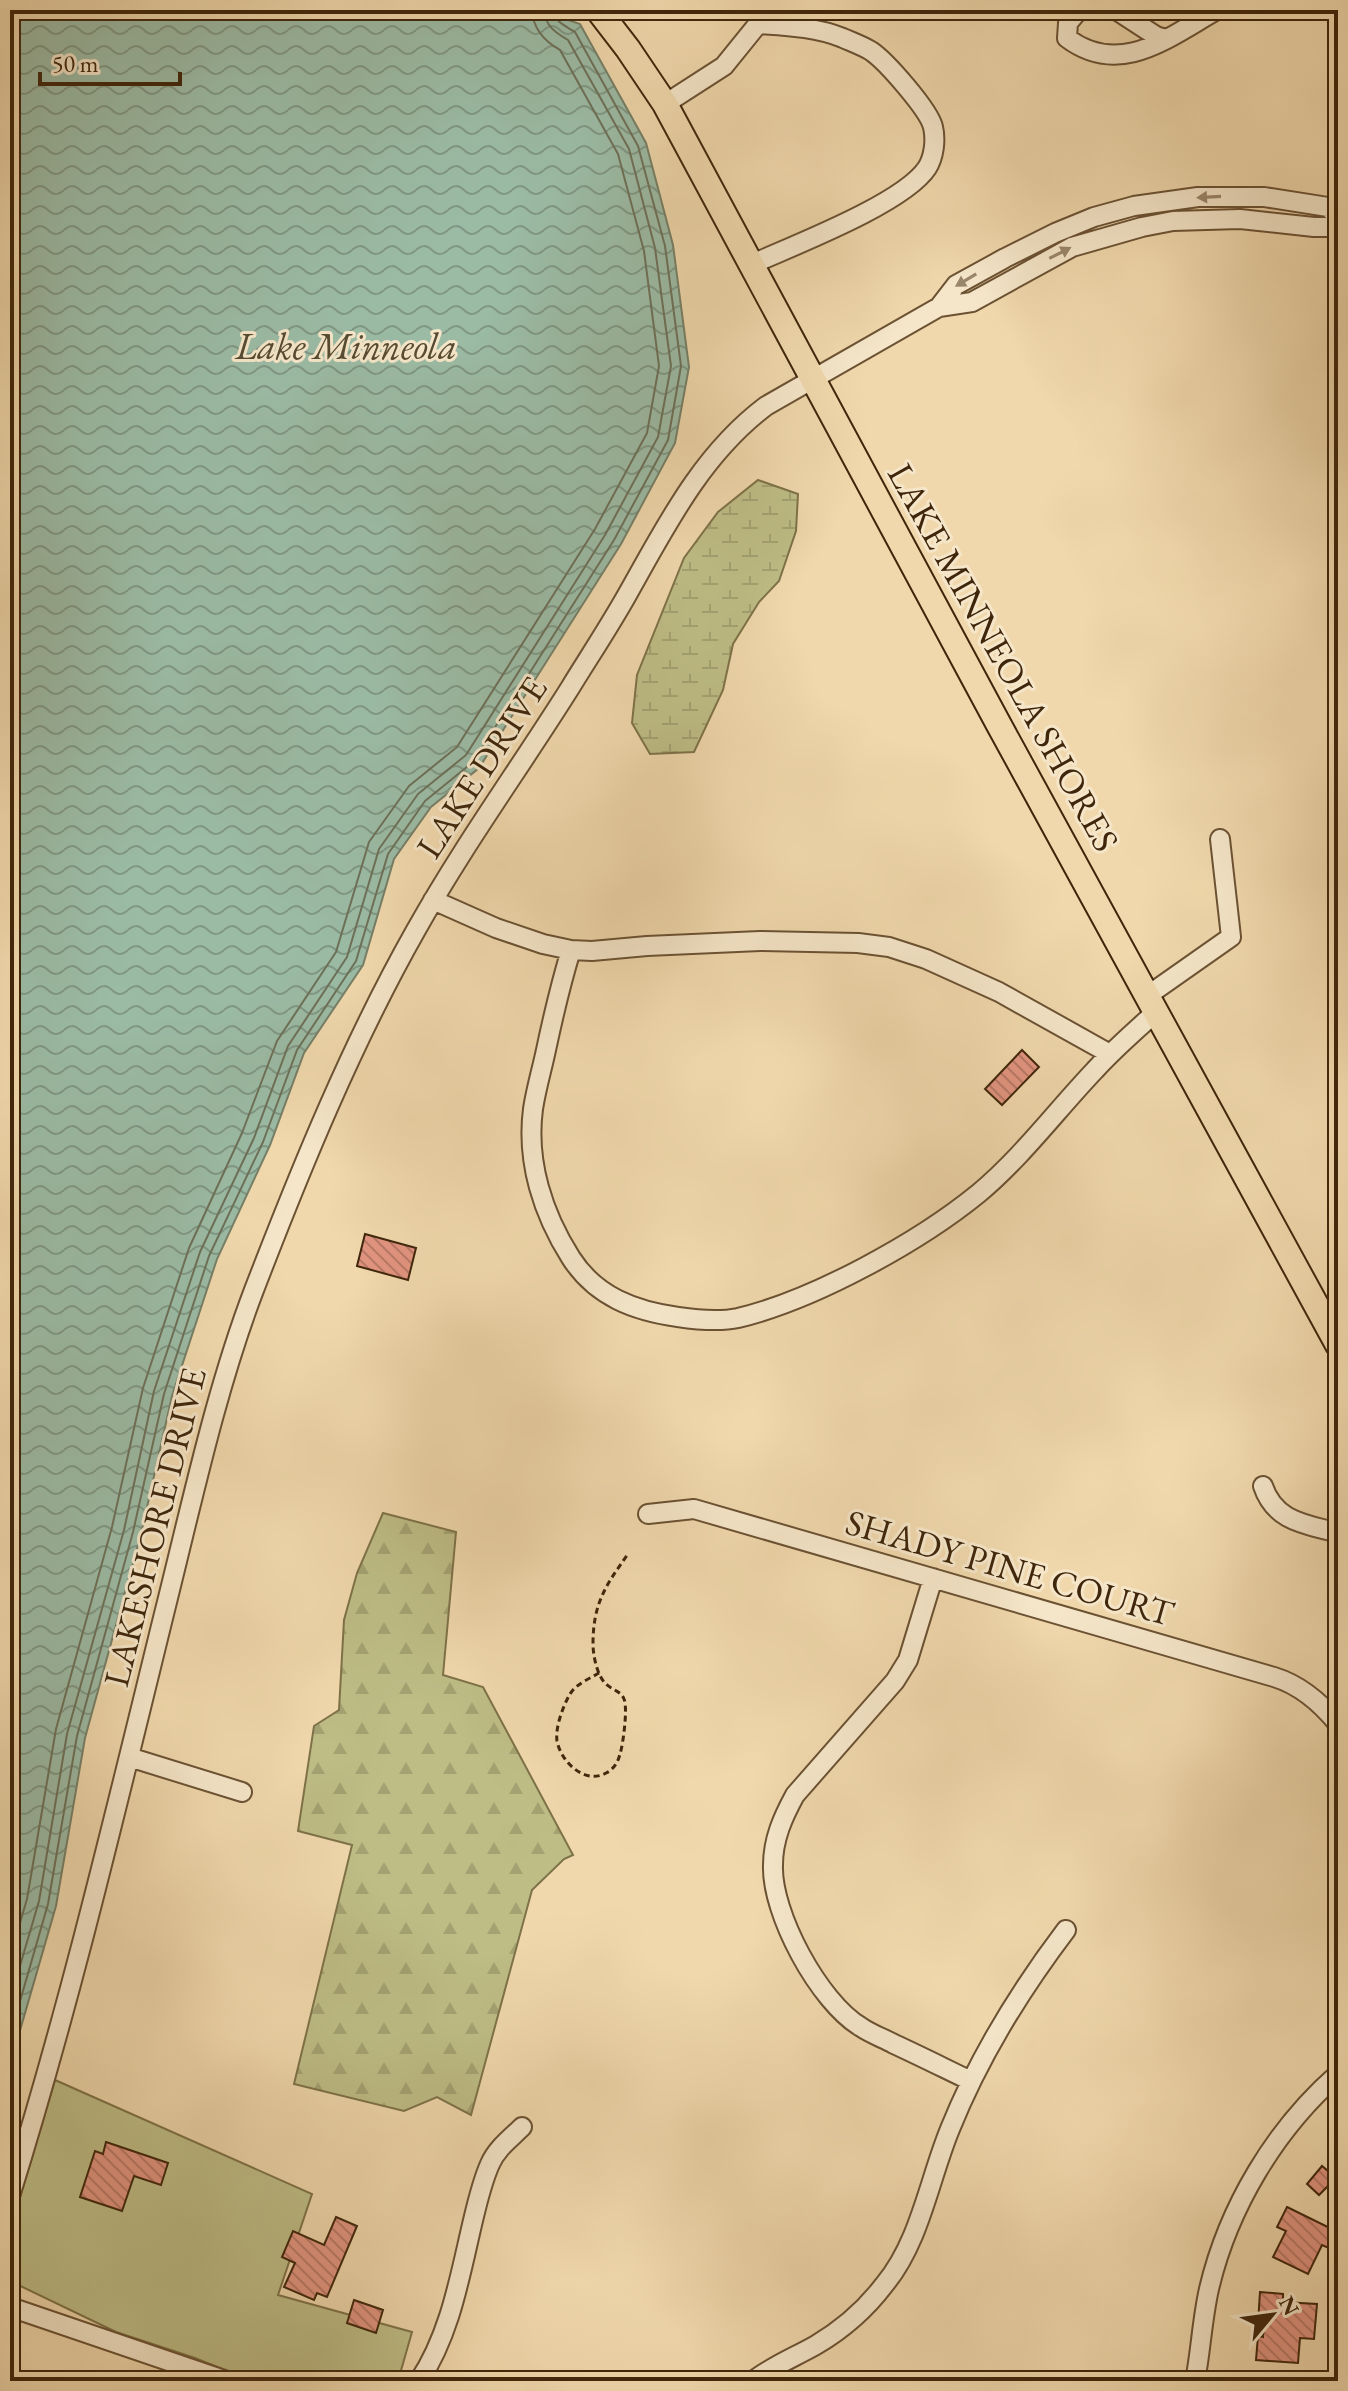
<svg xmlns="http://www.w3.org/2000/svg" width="1348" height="2391" font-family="'EB Garamond',serif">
<defs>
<pattern id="forest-firs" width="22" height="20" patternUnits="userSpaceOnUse" patternTransform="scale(2)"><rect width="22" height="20" fill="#bebd86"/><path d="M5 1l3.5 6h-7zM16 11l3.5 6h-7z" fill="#a4a272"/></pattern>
<pattern id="wetland-marsh" width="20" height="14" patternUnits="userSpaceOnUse" patternTransform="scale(2)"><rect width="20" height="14" fill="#bebd86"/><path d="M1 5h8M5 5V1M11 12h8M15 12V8" fill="none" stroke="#a4a272"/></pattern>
<pattern id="water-waves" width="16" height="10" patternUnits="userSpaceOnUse" patternTransform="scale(2)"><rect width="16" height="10" fill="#9bbba5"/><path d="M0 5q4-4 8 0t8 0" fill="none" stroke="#809885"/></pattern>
<pattern id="building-back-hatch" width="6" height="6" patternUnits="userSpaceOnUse" patternTransform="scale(2)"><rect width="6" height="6" fill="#e29480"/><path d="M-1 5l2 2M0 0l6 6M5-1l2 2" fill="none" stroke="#b97967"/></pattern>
</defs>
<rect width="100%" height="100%" fill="#f0d8ac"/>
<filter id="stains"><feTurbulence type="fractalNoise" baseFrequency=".0025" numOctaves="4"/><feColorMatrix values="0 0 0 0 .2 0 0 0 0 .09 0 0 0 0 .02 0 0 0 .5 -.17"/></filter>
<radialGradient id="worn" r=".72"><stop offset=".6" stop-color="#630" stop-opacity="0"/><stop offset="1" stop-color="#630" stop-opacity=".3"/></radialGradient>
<!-- grass -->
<path fill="#bebd86" stroke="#7e7248" stroke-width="2" d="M55 2080 312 2194 278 2295 412 2332 398 2381H252L195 2358 116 2332 10 2281V2231Z"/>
<!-- forest -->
<path fill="url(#forest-firs)" stroke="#7e7248" stroke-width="2" d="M383 1513 456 1532 443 1675 483 1687 573 1855 564 1859 532 1890 471 2115 437 2097 404 2111 294 2084 352 1845 298 1831 314 1726 339 1710 344 1620 357 1573Z"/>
<!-- wetland -->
<path fill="url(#wetland-marsh)" stroke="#7e7248" stroke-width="2" d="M758 480 798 494 796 531 779 581 759 602 733 644 723 690 694 752 650 754 632 723 637 675 684 558 718 512Z"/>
<!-- water -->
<path fill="url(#water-waves)" stroke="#767f67" stroke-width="2" d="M10 10H560L568 20 580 24 646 143 673 245 689 367 675 443 621 544 479 768 431 807 394 859 363 965 304 1053 270 1145 217 1259 172 1396 141 1534 85 1738 56 1906 10 2065Z"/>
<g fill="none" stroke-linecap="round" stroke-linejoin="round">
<!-- shore -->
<path stroke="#6d7058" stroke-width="2" d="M10 1957 27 1899 56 1729 112 1527 143 1388 189 1248 242 1133 277 1041 336 952 369 842 409 786 457 747 595 529 647 433 659 366 644 251 618 154 560 50C544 41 533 29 532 10
M10 2000 39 1901 67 1734 124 1530 154 1391 200 1252 254 1138 288 1046 347 957 379 849 418 794 466 755 605 535 658 437 671 366 655 248 629 149 568 40C556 33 545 26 544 10
M10 2036 48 1904 77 1736 133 1532 164 1394 209 1256 263 1142 297 1050 356 961 388 854 425 801 473 762 614 540 668 440 681 366 665 246 638 146 575 32C566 26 555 23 554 10"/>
</g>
<!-- building -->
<path fill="url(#building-back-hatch)" stroke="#3f260b" stroke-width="2" d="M1022 1050 1039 1067 1002 1105 985 1089Z
M365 1234 416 1248 408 1280 357 1266Z
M106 2142 168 2163 161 2185 134 2176 122 2211 80 2197 95 2151 103 2154Z
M1338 2145V2195L1328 2186 1319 2195 1307 2184 1322 2166 1328 2171 1337 2160 1330 2154Z
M1287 2207 1338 2232 1331 2249 1322 2245 1308 2274 1273 2257 1286 2231 1277 2227Z
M336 2217 357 2226 327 2297 317 2293 314 2300 284 2287 295 2263 282 2257 293 2231 324 2245Z
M1260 2292 1283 2294V2302L1317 2304 1314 2339 1300 2338 1298 2363 1256 2360 1258 2336 1263 2337 1264 2323H1258Z
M354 2300 383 2310 376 2333 347 2323Z"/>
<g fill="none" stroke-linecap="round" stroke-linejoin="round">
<!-- minor casing -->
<g stroke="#6b5233" stroke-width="22">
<path id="minor" d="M1079 10 1068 23 1067 38C1120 78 1169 37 1217 10
M1116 10 1156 36 1166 39
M665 104 724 66 758 24 766 10
M750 265C792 246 903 204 927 168 934 157 936 140 933 127 929 110 886 61 871 51 863 46 852 42 843 38 816 27 787 26 758 24
M939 307 956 285 1005 258 1055 233 1094 217 1134 206 1198 197H1264L1328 207 1338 217
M433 900 496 928 543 944 571 950 592 951 647 946 760 941 858 943 889 947 926 959 999 992 1110 1054
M571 950C561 983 553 1017 546 1050 542 1069 536 1089 533 1109 526 1162 543 1214 571 1258 596 1297 635 1311 678 1317 698 1320 719 1322 738 1318 814 1300 919 1242 979 1193 1022 1157 1056 1111 1095 1070 1114 1049 1135 1031 1156 1012
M1147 996 1231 937 1220 839
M1263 1486C1275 1522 1306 1524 1338 1533
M648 1514 694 1509 1274 1677C1300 1685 1321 1703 1338 1724
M933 1578 908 1660 895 1681 795 1795C783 1817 773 1839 773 1865 771 1913 819 2002 861 2027 871 2034 883 2038 894 2044 920 2056 946 2069 971 2081
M129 1757 242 1792
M10 2196C70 2004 116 1809 164 1614 191 1507 215 1392 254 1290 301 1168 352 1043 416 930 463 846 519 769 570 688 589 657 609 627 627 595 666 526 701 455 766 406L939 307 972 302 1072 247 1142 227 1173 221 1240 219 1314 227H1338
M10 2307 227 2381
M419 2381C449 2336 459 2281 471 2229 476 2208 481 2184 490 2164 497 2148 511 2138 522 2127
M753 2381C772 2366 795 2357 816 2345 843 2329 865 2310 884 2285 920 2242 929 2180 950 2129 979 2057 1019 1992 1066 1930
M1195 2381C1201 2350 1202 2320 1209 2289 1228 2208 1275 2129 1338 2074"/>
</g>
<!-- major casing -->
<g stroke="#3f260b" stroke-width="28">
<path id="major" d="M598 10 628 49 665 104 999 725 1338 1345"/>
</g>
<!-- path -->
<path stroke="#3f260b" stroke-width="3" stroke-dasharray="6 4" stroke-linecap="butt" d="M599 1673C589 1679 576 1684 570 1694 563 1706 555 1728 557 1741 561 1762 585 1785 606 1773 614 1769 618 1762 620 1754 623 1745 628 1708 624 1699 621 1691 612 1690 606 1684 597 1676 593 1655 593 1644 593 1603 606 1585 628 1554"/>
<!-- minor -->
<use href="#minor" stroke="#f5e6c9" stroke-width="18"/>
<!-- major -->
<use href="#major" stroke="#f0d8ac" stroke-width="24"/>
</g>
<!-- one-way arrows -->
<defs><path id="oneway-solid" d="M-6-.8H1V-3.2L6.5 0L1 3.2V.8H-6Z" transform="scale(2)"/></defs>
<g fill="#9a866a">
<use href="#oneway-solid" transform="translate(1209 197) rotate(177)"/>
<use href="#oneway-solid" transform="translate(1060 253) rotate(-27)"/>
<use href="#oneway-solid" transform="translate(966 280) rotate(149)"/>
</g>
<g text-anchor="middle" stroke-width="6" stroke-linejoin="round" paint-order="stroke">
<!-- street labels -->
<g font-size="36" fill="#3f260b" stroke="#f5e6c9">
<text transform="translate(1004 657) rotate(61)" y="13">LAKE MINNEOLA SHORES</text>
<text transform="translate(481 767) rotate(-57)" y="13">LAKE DRIVE</text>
<text transform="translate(154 1527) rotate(-76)" y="13">LAKESHORE DRIVE</text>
<text transform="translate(1010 1567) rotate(16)" y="13">SHADY PINE COURT</text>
</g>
<!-- water labels -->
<g font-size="38" font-style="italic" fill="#564b32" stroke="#f5e6c9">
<text x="346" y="359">Lake Minneola</text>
</g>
</g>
<!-- margin -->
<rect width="1348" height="2391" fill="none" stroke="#f0d8ac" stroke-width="40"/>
<rect x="12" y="12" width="1324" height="2367" fill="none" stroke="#3f260b" stroke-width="4"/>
<rect x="20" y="20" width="1308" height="2351" fill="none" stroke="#3f260b" stroke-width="2"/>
<!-- north arrow -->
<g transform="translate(1272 2315) rotate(61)" stroke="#f5e6c9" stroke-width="6" paint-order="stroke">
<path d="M0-6L14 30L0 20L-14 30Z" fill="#3f260b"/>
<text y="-12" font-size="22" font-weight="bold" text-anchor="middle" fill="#3f260b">N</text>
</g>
<!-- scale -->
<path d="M40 72v12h140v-12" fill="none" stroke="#3f260b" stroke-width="4"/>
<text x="52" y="72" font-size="24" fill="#3f260b" stroke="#f5e6c9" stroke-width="6" paint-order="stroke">50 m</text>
<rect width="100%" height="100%" filter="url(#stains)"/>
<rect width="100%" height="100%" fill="url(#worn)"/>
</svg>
